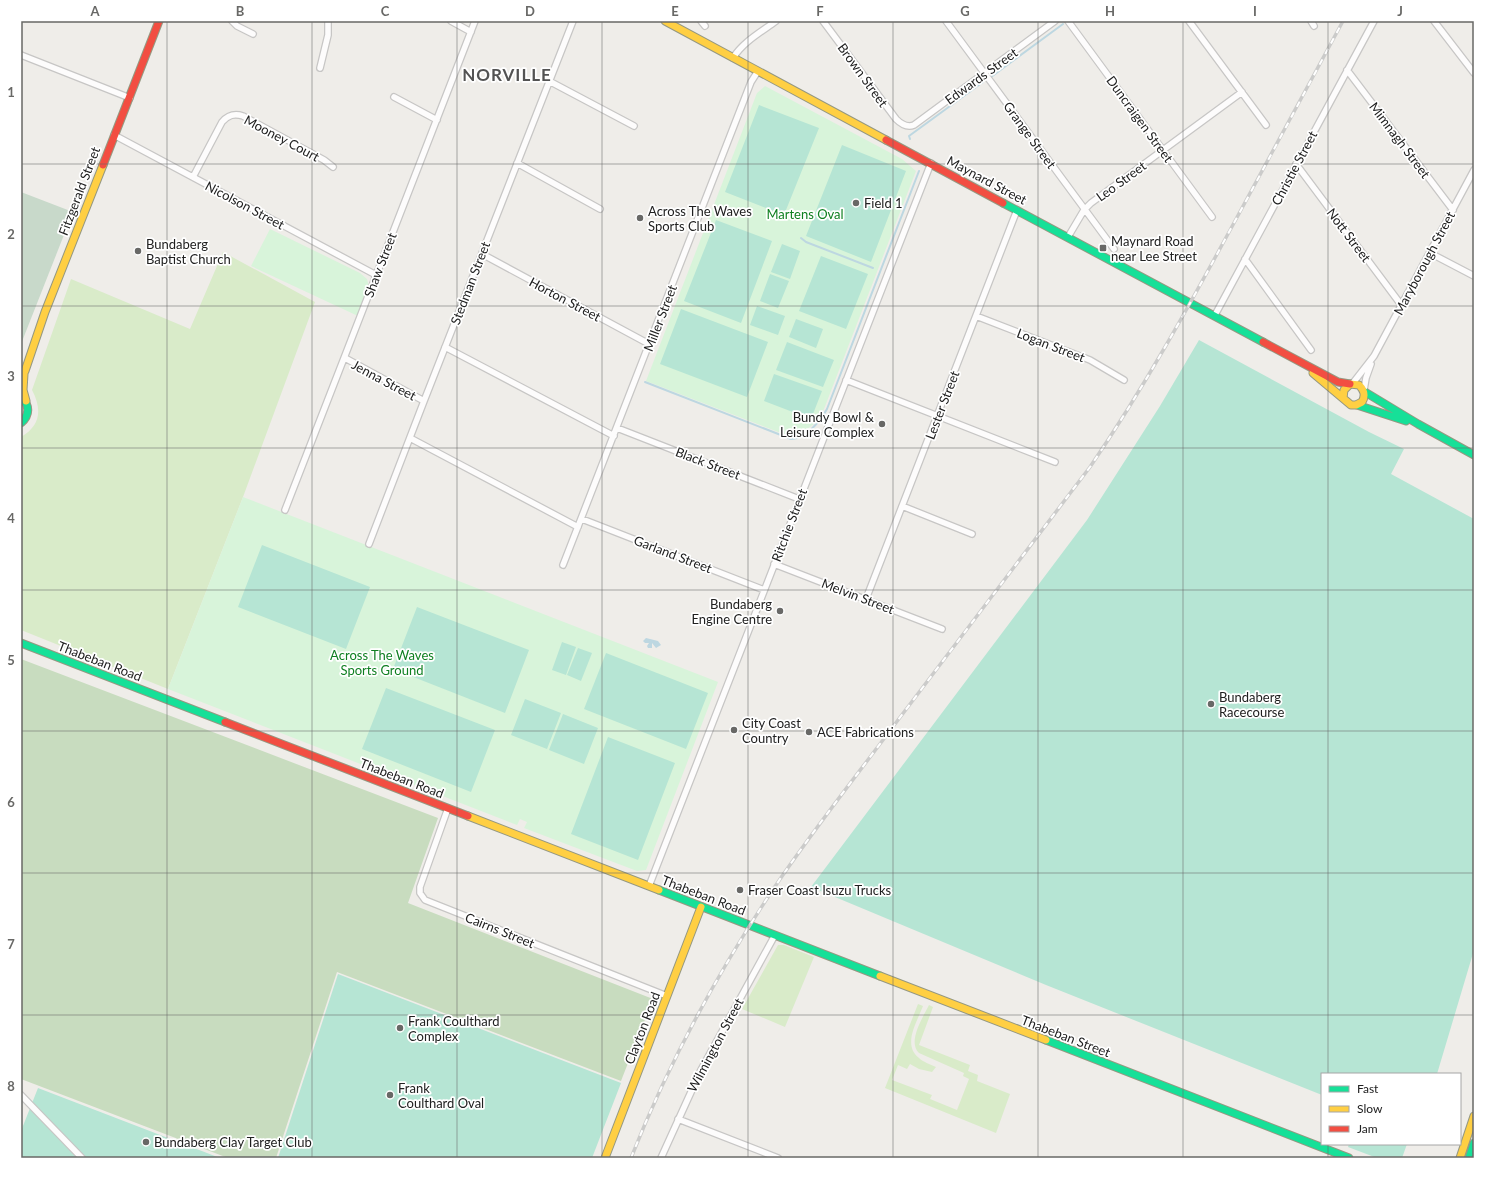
<svg xmlns="http://www.w3.org/2000/svg" width="1495" height="1179" font-family="Lato,sans-serif">
<rect width="100%" height="100%" fill="#efede9"/>
<!-- grass -->
<path fill="#d9ebc9" d="M223 252 315 302 243 497 168 689 21 630V437C41 425 42 409 32 390L71 279 190 329Z
M778 945H784L814 957 785 1027 742 1009Z
M918 1004 923 1006C917 1022 902 1045 919 1058 923 1062 930 1064 936 1067L932 1072 919 1069 910 1064 907 1069 898 1065 892 1080 932 1095 930 1099 957 1110 969 1079 963 1076 964 1073 919 1053C907 1042 923 1017 929 1005L933 1007 919 1045 970 1065 968 1071 978 1075 977 1081 1010 1094 996 1133 885 1088Z"/>
<!-- forest -->
<path fill="#c8dcbf" d="M21 659 438 818 408 903 653 999 621 1081 337 972 276 1158H228L21 1079Z"/>
<!-- cemetery -->
<path fill="#c8d9ca" d="M21 192 73 212 21 344Z"/>
<!-- park -->
<path fill="#d8f4da" d="M765 86 902 159 916 171 824 409 815 423 797 437 794 438 646 381 757 93Z
M270 229 360 273 367 279 369 287 358 316 251 266Z
M243 497 718 682 646 870 637 871 524 828 527 822 520 819 517 825 168 689Z"/>
<!-- pitch -->
<path fill="#b6e5d4" d="M759 105 819 128 784 215 725 192Z
M842 145 906 171 871 262 806 236Z
M716 220 772 241 741 323 684 301Z
M782 244 800 251 790 279 771 272Z
M821 256 868 274 846 329 799 311Z
M770 274 789 281 778 308 760 301Z
M757 306 785 316 778 335 750 325Z
M681 309 768 342 747 397 660 364Z
M796 319 823 329 816 348 789 337Z
M1199 340 1369 432 1404 449 1391 474 1474 519V950L1437 1074H1322V1095L1046 985 811 887 1087 520 1160 406Z
M787 342 834 360 823 387 776 370Z
M774 374 822 391 811 419 764 401Z
M262 545 370 587 346 649 238 607Z
M417 607 529 650 505 713 393 669Z
M562 642 576 647 566 675 552 670Z
M578 648 592 653 581 681 567 675Z
M606 653 708 693 686 749 584 709Z
M386 688 495 730 471 792 362 749Z
M525 699 561 713 547 749 511 735Z
M563 714 598 728 584 764 549 750Z
M608 737 675 763 638 860 571 834Z
M338 974 621 1083 592 1158H278Z
M38 1088 220 1158H21V1131Z
M1349 1144H1407L1402 1158H1377L1348 1147Z"/>
<!-- water -->
<path fill="#bdd7e1" d="M646 638 658 641 661 645 656 648 652 643V648H648L647 646 649 643H645L643 641Z"/>
<g fill="none" stroke-linecap="round" stroke-linejoin="round">
<!-- stream -->
<path stroke="#bdd7e1" stroke-width="2" d="M991 77 1063 24
M910 139 909 136 983 82
M801 238 806 242 873 268
M645 382 791 439C805 440 821 420 827 409L919 171"/>
<!-- street casing -->
<g stroke="#c7c6c5" stroke-width="8">
<path id="street" d="M232 21 237 26 253 34
M451 21 471 32
M701 21 705 26
M823 21 896 119C901 124 907 128 914 125L1055 21
M946 21 1114 249
M1068 21 1212 217
M1189 21 1266 125
M1311 21 1314 26
M1434 21 1474 73
M21 55 130 98
M733 58C743 42 761 32 776 21
M320 68 328 35V21
M1347 70 1453 210
M549 81 634 126
M394 97 437 120
M114 135 376 275
M517 163 600 209
M1296 164 1402 306
M193 177 222 122C228 115 234 113 243 116L324 160 333 167
M1068 237 1084 210 1091 203 1242 92
M1430 253 1474 276
M482 254 649 344
M1245 259 1311 350
M1215 315 1374 21
M976 316 1090 360 1124 380
M445 347 614 436
M345 358 424 401
M846 380 1055 462
M1353 383 1374 356 1474 170
M1364 390 1366 378 1371 364
M617 428 799 499
M410 438 578 527
M902 506 972 534
M285 510 475 21
M582 519 764 590
M369 544 424 401 573 21
M774 564 942 629
M563 565 751 82 758 71
M866 599 1017 210
M448 808 420 887V893L425 900 667 996
M649 886 931 163
M21 1095 82 1158
M678 1119 778 1158
M661 1158 701 1070 775 935
M1473 1158 1474 1155"/>
</g>
<!-- fast casing -->
<g stroke="#959881" stroke-width="9">
<path id="fast" d="M1003 203 1263 342
M1365 392 1418 424 1474 455
M21 397C30 405 30 415 21 423
M1357 405 1406 421
M21 643 225 722
M659 890 880 976
M1046 1040 1349 1158
M1469 1158 1474 1143"/>
</g>
<!-- slow casing -->
<g stroke="#959881" stroke-width="9">
<path id="slow" d="M665 21 886 140
M1313 373 1351 405H1356L1362 402C1366 395 1364 390 1359 385L1350 384 1344 390 1343 398
M24 374 23 390 26 401
M21 377 25 371 45 312 103 165
M468 816 659 890
M880 976 1046 1040
M605 1158 701 907
M1460 1158 1474 1116"/>
</g>
<!-- jam casing -->
<g stroke="#959881" stroke-width="9">
<path id="jam" d="M886 140 1003 203
M103 165 159 21
M1263 342 1338 382 1350 384
M225 722 468 816"/>
</g>
<!-- street -->
<use href="#street" stroke="#fdfcfc" stroke-width="5.5"/>
<!-- fast -->
<use href="#fast" stroke="#16e098" stroke-width="7"/>
<!-- slow -->
<use href="#slow" stroke="#ffcf43" stroke-width="7"/>
<!-- jam -->
<use href="#jam" stroke="#f24e42" stroke-width="7"/>
<!-- rail casing -->
<g stroke="#cbcbca" stroke-width="3.5">
<path id="rail" d="M631 1158C669 1062 719 970 776 885 814 829 857 775 898 720 962 636 1026 551 1090 467 1144 388 1189 306 1235 221 1271 155 1307 88 1343 21"/>
</g>
<!-- rail -->
<use href="#rail" stroke="#fff" stroke-width="2" stroke-dasharray="6" stroke-linecap="butt"/>
</g>
<!-- grid -->
<path fill="none" stroke="#686866" stroke-width="1" stroke-opacity="0.55" d="M167 21V1158M312 21V1158M457 21V1158M602 21V1158M748 21V1158M893 21V1158M1038 21V1158M1183 21V1158M1328 21V1074M21 164H1474M21 306H1474M21 448H1474M21 590H1474M21 731H1474M21 873H1474M21 1015H1474M1328 1144V1158"/>
<!-- markers -->
<g fill="#686866" stroke="#fff" stroke-width="1.5">
<circle cx="856" cy="203" r="4"/>
<circle cx="640" cy="218" r="4"/>
<rect x="1099" y="244" width="8" height="8" rx="2"/>
<circle cx="138" cy="251" r="4"/>
<circle cx="882" cy="424" r="4"/>
<circle cx="780" cy="611" r="4"/>
<circle cx="1211" cy="704" r="4"/>
<circle cx="734" cy="730" r="4"/>
<circle cx="809" cy="732" r="4"/>
<circle cx="740" cy="890" r="4"/>
<circle cx="400" cy="1028" r="4"/>
<circle cx="390" cy="1095" r="4"/>
<circle cx="146" cy="1142" r="4"/>
</g>
<g text-anchor="middle" stroke-width="3.5" stroke-linejoin="round" paint-order="stroke">
<!-- street labels -->
<g font-size="13" fill="#202020" stroke="#fff">
<text transform="translate(863 75) rotate(54)" y="5">Brown Street</text>
<text transform="translate(981 76) rotate(-36)" y="5">Edwards Street</text>
<text transform="translate(1140 119) rotate(54)" y="5">Duncraigen Street</text>
<text transform="translate(1030 135) rotate(54)" y="5">Grange Street</text>
<text transform="translate(282 138) rotate(28)" y="5">Mooney Court</text>
<text transform="translate(1400 140) rotate(53)" y="5">Mimnagh Street</text>
<text transform="translate(1294 168) rotate(-62)" y="5">Christie Street</text>
<text transform="translate(987 180) rotate(28)" y="5">Maynard Street</text>
<text transform="translate(1121 181) rotate(-36)" y="5">Leo Street</text>
<text transform="translate(79 191) rotate(-69)" y="5">Fitzgerald Street</text>
<text transform="translate(245 205) rotate(28)" y="5">Nicolson Street</text>
<text transform="translate(1349 235) rotate(53)" y="5">Nott Street</text>
<text transform="translate(1424 263) rotate(-62)" y="5">Maryborough Street</text>
<text transform="translate(380 265) rotate(-69)" y="5">Shaw Street</text>
<text transform="translate(470 283) rotate(-69)" y="5">Stedman Street</text>
<text transform="translate(565 299) rotate(28)" y="5">Horton Street</text>
<text transform="translate(660 318) rotate(-69)" y="5">Miller Street</text>
<text transform="translate(1051 345) rotate(21)" y="5">Logan Street</text>
<text transform="translate(384 380) rotate(28)" y="5">Jenna Street</text>
<text transform="translate(942 405) rotate(-69)" y="5">Lester Street</text>
<text transform="translate(708 463) rotate(21)" y="5">Black Street</text>
<text transform="translate(789 525) rotate(-69)" y="5">Ritchie Street</text>
<text transform="translate(673 554) rotate(21)" y="5">Garland Street</text>
<text transform="translate(858 596) rotate(21)" y="5">Melvin Street</text>
<text transform="translate(100 661) rotate(21)" y="5">Thabeban Road</text>
<text transform="translate(402 778) rotate(21)" y="5">Thabeban Road</text>
<text transform="translate(704 895) rotate(21)" y="5">Thabeban Road</text>
<text transform="translate(500 930) rotate(22)" y="5">Cairns Street</text>
<text transform="translate(642 1028) rotate(-69)" y="5">Clayton Road</text>
<text transform="translate(1066 1036) rotate(21)" y="5">Thabeban Street</text>
<text transform="translate(715 1045) rotate(-62)" y="5">Wilmington Street</text>
</g>
<!-- poi labels -->
<g font-size="13" fill="#202020" stroke="#fff" text-anchor="start">
<text x="864" y="208">Field 1</text>
<text x="648" y="216">Across The Waves<tspan x="648" dy="15">Sports Club</tspan></text>
<text x="1111" y="246">Maynard Road<tspan x="1111" dy="15">near Lee Street</tspan></text>
<text x="146" y="249">Bundaberg<tspan x="146" dy="15">Baptist Church</tspan></text>
<text x="874" y="422" text-anchor="end">Bundy Bowl &amp;<tspan x="874" dy="15">Leisure Complex</tspan></text>
<text x="772" y="609" text-anchor="end">Bundaberg<tspan x="772" dy="15">Engine Centre</tspan></text>
<text x="1219" y="702">Bundaberg<tspan x="1219" dy="15">Racecourse</tspan></text>
<text x="742" y="728">City Coast<tspan x="742" dy="15">Country</tspan></text>
<text x="817" y="737">ACE Fabrications</text>
<text x="748" y="895">Fraser Coast Isuzu Trucks</text>
<text x="408" y="1026">Frank Coulthard<tspan x="408" dy="15">Complex</tspan></text>
<text x="398" y="1093">Frank<tspan x="398" dy="15">Coulthard Oval</tspan></text>
<text x="154" y="1147">Bundaberg Clay Target Club</text>
</g>
<!-- park labels -->
<g font-size="13" fill="#0e7f20" stroke="#fff">
<text x="805" y="219">Martens Oval</text>
<text x="382" y="660">Across The Waves<tspan x="382" dy="15">Sports Ground</tspan></text>
</g>
<!-- district labels -->
<g font-size="17" font-weight="bold" letter-spacing="1" fill="#535353" stroke="#fff">
<text x="507" y="81">NORVILLE</text>
</g>
</g>
<!-- border -->
<rect width="1495" height="1179" fill="none" stroke="#ffffff" stroke-width="44"/>
<!-- legend -->
<rect x="1321" y="1073" width="140" height="72" fill="#ffffff" stroke="#a6a6a6"/>
<rect x="1329" y="1086" width="20" height="6" fill="#16e098" stroke="#a6a6a6"/>
<text x="1357" y="1093" font-size="12" fill="#202020">Fast</text>
<rect x="1329" y="1106" width="20" height="6" fill="#ffcf43" stroke="#a6a6a6"/>
<text x="1357" y="1113" font-size="12" fill="#202020">Slow</text>
<rect x="1329" y="1126" width="20" height="6" fill="#f24e42" stroke="#a6a6a6"/>
<text x="1357" y="1133" font-size="12" fill="#202020">Jam</text>
<rect x="22" y="22" width="1451" height="1135" fill="none" stroke="#686866" stroke-width="1.5"/>
<g font-size="13" text-anchor="middle" font-weight="bold" fill="#686866">
<text x="95" y="16">A</text>
<text x="240" y="16">B</text>
<text x="385" y="16">C</text>
<text x="530" y="16">D</text>
<text x="675" y="16">E</text>
<text x="820" y="16">F</text>
<text x="965" y="16">G</text>
<text x="1110" y="16">H</text>
<text x="1255" y="16">I</text>
<text x="1400" y="16">J</text>
<text x="11" y="97">1</text>
<text x="11" y="239">2</text>
<text x="11" y="381">3</text>
<text x="11" y="523">4</text>
<text x="11" y="665">5</text>
<text x="11" y="807">6</text>
<text x="11" y="949">7</text>
<text x="11" y="1091">8</text>
</g>
</svg>
